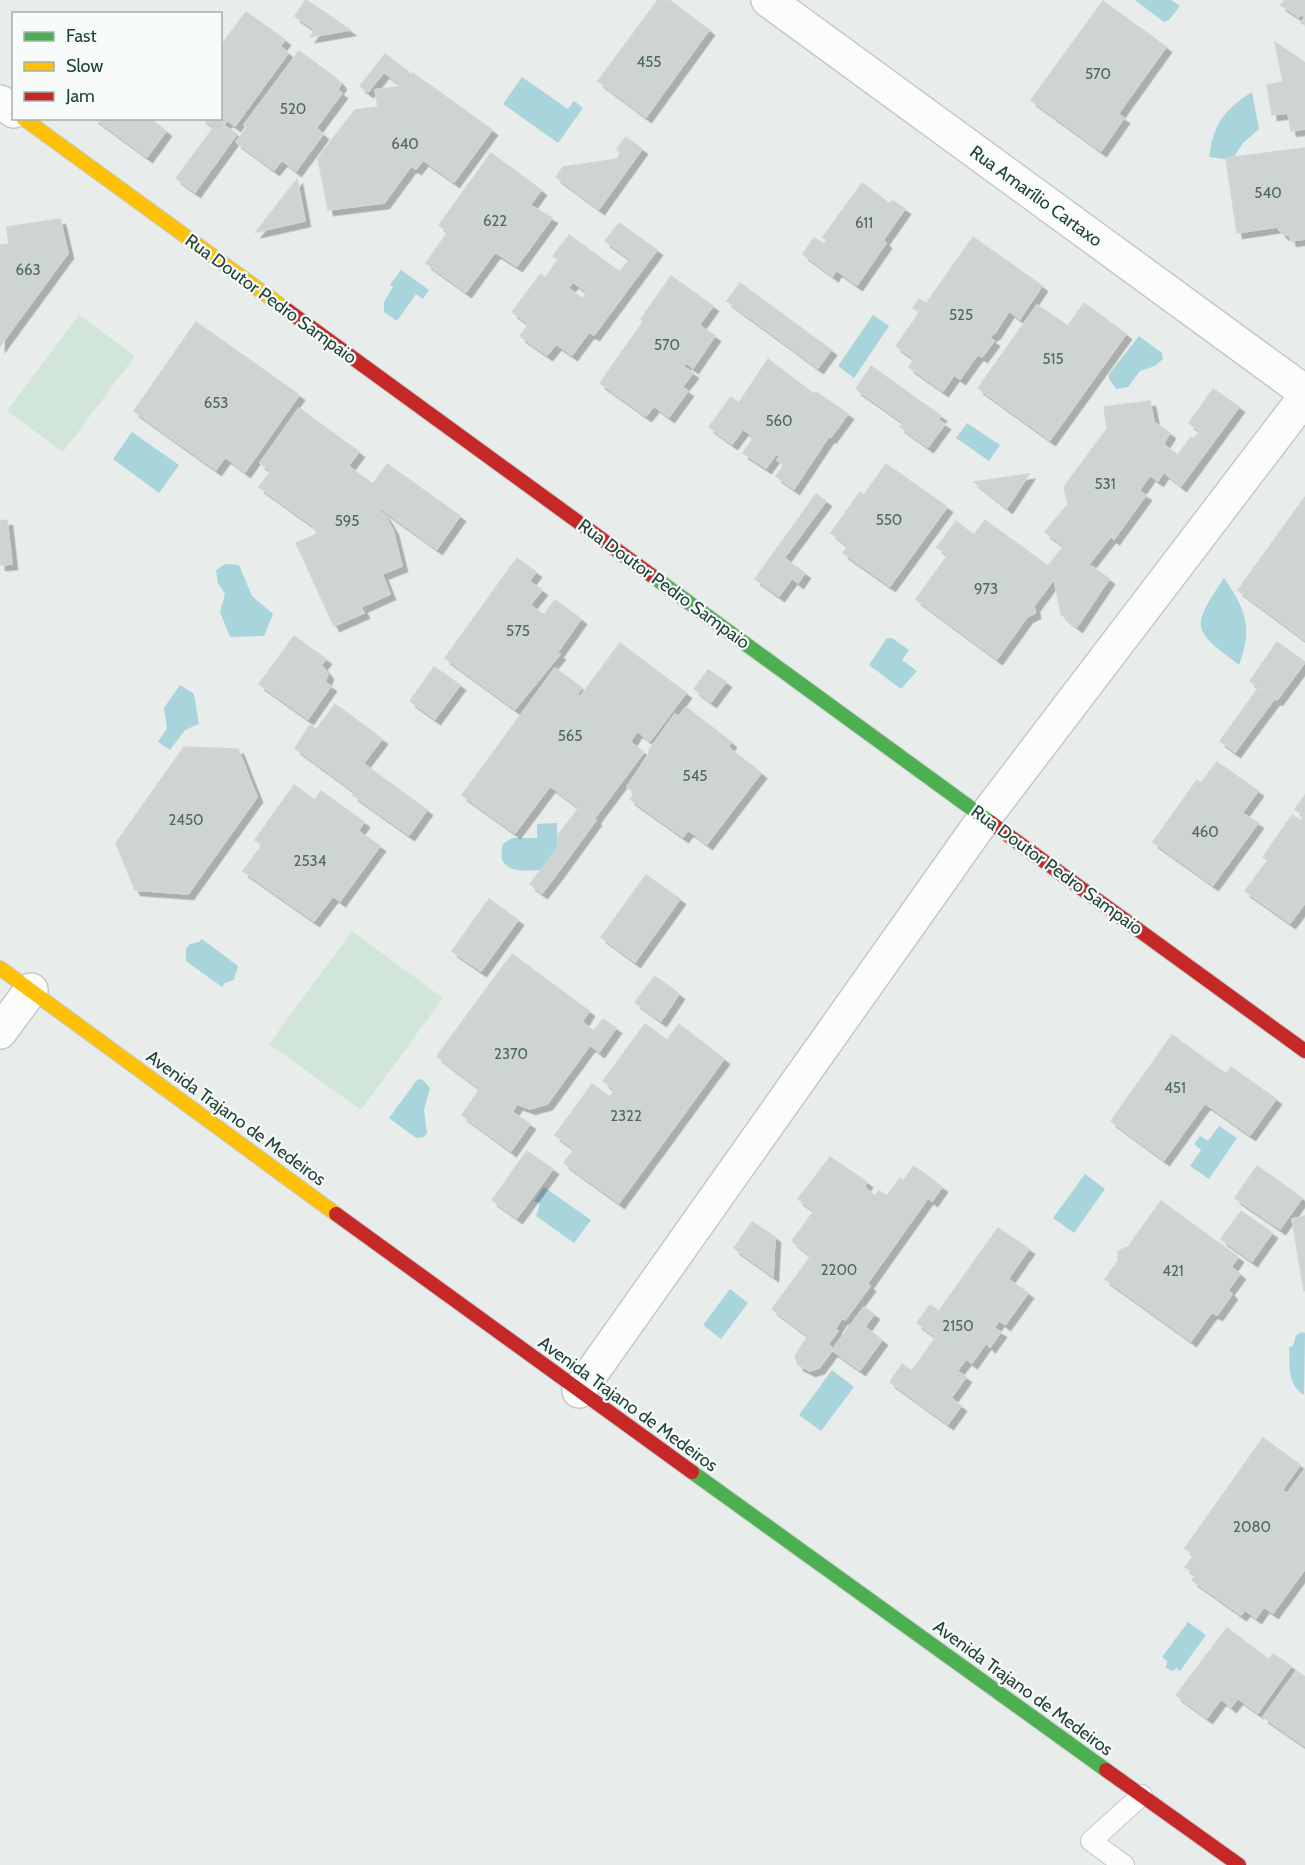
<svg xmlns="http://www.w3.org/2000/svg" width="1305" height="1865" font-family="Cabin,sans-serif">
<defs>
<filter id="shadow"><feDropShadow dx="5.5" dy="5.5" stdDeviation="0" flood-color="#0004"/></filter>
</defs>
<rect width="100%" height="100%" fill="#e8edeb"/>
<!-- green -->
<path fill="#d1e6d8" d="M79 315 135 356 63 452 7 411Z
M352 931 443 998 361 1110 269 1044Z"/>
<!-- water -->
<path fill="#a8d4dc" d="M1135 0H1171L1180 6 1169 20 1164 22Z
M522 77 568 109 574 101 583 108 558 143 503 104Z
M1252 92 1259 129 1243 143 1232 160 1209 157C1214 123 1224 110 1252 92Z
M401 270 429 290 423 299 416 294 397 321 384 312V302L393 287 390 285Z
M873 315 889 326 854 378 838 366Z
M1139 336 1162 353 1163 359 1155 366 1140 371 1128 387 1116 389 1109 379V374Z
M967 423 1000 445 989 461 956 438Z
M132 432 179 465 159 493 113 459Z
M225 564 239 565 252 596 273 614 264 636 230 637 220 612 225 594 218 583 216 570Z
M1224 578C1246 610 1253 628 1239 665 1191 629 1191 628 1224 578Z
M887 638H892L909 650 902 660 917 671 901 689 869 665Z
M180 685 194 694 199 724 185 730 170 750 158 742 167 728 164 708Z
M557 823 558 869C535 869 493 880 503 844L512 838H537V824Z
M202 939 238 966 234 980 225 983 222 987 186 961V949L190 944 199 942Z
M422 1079 430 1088 424 1110 427 1133 424 1137 416 1138 389 1118 417 1080Z
M1219 1126 1237 1138 1209 1179 1190 1166 1201 1150 1194 1144 1200 1136 1208 1141Z
M1085 1174 1105 1189 1074 1233 1053 1218Z
M544 1187 591 1220 574 1243 536 1216 540 1204 534 1201Z
M730 1289 748 1303 721 1339 703 1325Z
M1302 1332 1305 1333 1304 1395C1287 1385 1290 1366 1289 1347L1293 1346 1296 1335Z
M832 1370 854 1387 821 1431 799 1415Z
M1188 1622 1206 1635 1180 1671 1177 1668 1172 1671 1166 1668 1167 1661 1162 1657Z"/>
<!-- building -->
<path fill="#ced4d2" stroke="#d1d6d4" stroke-width="1.5" fill-rule="evenodd" filter="url(#shadow)" d="M306 0 327 14 315 30 295 16Z
M658 0H669L709 30 646 117 598 81Z
M1285 0H1305V25L1301 23 1305 17 1301 14 1299 17 1281 5Z
M1103 1 1166 47 1118 114 1124 118 1101 151 1031 100Z
M246 12 285 40 280 46 288 53 235 126 227 120 220 131 202 118H220V47Z
M327 14 350 30 310 37Z
M1275 42 1305 63V129L1291 131 1288 113 1272 115 1267 85 1283 82Z
M299 51 337 79 341 84 337 90 342 93 316 128 323 134 296 171 282 160 274 170 236 142 247 127 244 125Z
M385 54 410 73 401 85 384 72 368 92 360 86Z
M413 73 492 130 454 182 423 160 416 169 411 166 384 203 328 210 318 158 355 110 378 107 375 90 403 86Z
M94 118H149L166 131 147 157Z
M223 125 237 134 195 192 176 178 214 127 220 131Z
M626 137 642 149 599 209 556 177 563 167 618 159 620 152 617 149Z
M1305 148V239L1291 241 1290 236 1283 234 1277 227 1237 233 1226 158Z
M491 153 541 190 530 205 552 218 517 266 495 252 466 292 426 263 448 232 439 225Z
M297 179 305 221 256 232Z
M862 183 890 204 892 200 905 209 883 240 886 243 857 285 836 270 833 276 803 254 814 238 824 244 827 241 823 237Z
M60 219 68 253 0 346V245L9 244 7 227Z
M619 223 657 250 594 335 589 332 572 355 556 344 547 355 520 336 529 324 512 312 541 274 545 278 558 260 553 256 569 235 620 272 630 259 605 241ZM573 282 587 292 583 299 568 288Z
M973 237 1042 286 1020 319 1009 311 995 333 989 337 994 341 982 357 978 354 960 379 954 375 943 391 909 367 914 359 896 346 920 312 913 308 919 299 926 304Z
M671 276 713 306 699 325 715 336 693 368 686 363 683 366 693 373 682 387 688 391 669 417 654 406 646 416 600 383 643 322 641 319Z
M740 283 831 350 818 368 727 301Z
M1084 303 1126 334 1050 440 978 388 1037 305 1068 326Z
M196 322 299 395 245 472 225 457 216 470 134 411Z
M768 359 814 394 816 392 848 414 831 437 829 436 794 489 776 476 784 465 777 460 780 456 776 454 766 468 743 453 754 437 743 429 732 444 709 427 731 397 739 403Z
M871 366 941 416 938 420 945 424 928 447 900 427 904 423 856 389Z
M1213 389 1239 407 1181 486 1165 473 1191 437 1194 439 1200 431 1189 423Z
M1150 401 1154 422 1170 433 1163 444 1176 454 1158 481 1150 475 1139 491 1146 495 1114 539 1111 536 1089 564 1045 532 1068 504 1064 487 1107 429 1104 407Z
M299 408 359 452 348 466 373 484 387 464 460 516 437 549 370 501 385 516 393 530 402 566 382 574 390 594 361 607 364 613 334 626 296 543 317 534 313 526 259 487 271 471 260 463Z
M886 464 947 507 890 586 843 553 848 546 831 533 860 492 864 495Z
M1029 474 1007 508 974 482Z
M816 494 826 501 784 558 805 573 798 583 792 578 779 596 755 579Z
M1305 497V640L1238 590Z
M7 520 12 564 0 565V521Z
M985 520 1048 566 1064 546 1109 579 1077 627 1061 614 1054 579 1034 606 1035 613 1027 617 997 659 916 599 948 555 937 547 956 521 974 535Z
M517 558 536 572 529 581 542 590 530 605 544 615 555 600 581 619 557 653 560 654 515 709 445 658Z
M294 636 326 659 321 665 328 674 325 682 331 686 308 719 259 684Z
M1277 642 1305 662 1277 700 1250 681Z
M620 643 686 693 650 741 637 731 630 742 644 752 594 819 550 786 515 833 462 795 555 668 582 688 577 694 580 697Z
M434 667 460 685 435 719 410 701Z
M708 670 726 682 711 702 694 689Z
M1259 687 1275 698 1235 752 1220 741Z
M335 704 382 739 363 764 316 730Z
M686 707 731 742 728 747 761 773 707 844 688 830 683 837 630 799 635 793 627 787 650 752 649 750 675 714 678 717Z
M310 725 372 770 355 792 295 748Z
M184 747 238 749 257 797 188 894 135 890 116 843Z
M1217 762 1258 791 1242 813 1258 823 1213 885 1153 842 1197 780 1201 783Z
M372 770 427 810 409 835 353 795Z
M294 785 315 800 321 791 364 822 358 831 380 846 340 901 333 896 314 921 243 871 262 845 255 840Z
M1305 795V903L1290 923 1245 891 1268 860 1263 857 1292 815 1301 821 1304 816 1295 809Z
M579 808 596 820 556 875 558 835Z
M556 850V875L542 893 530 884Z
M646 875 680 899 635 962 601 937Z
M489 899 518 920 481 971 452 951Z
M512 954 589 1011 582 1022 594 1031 603 1019 616 1028 599 1052 590 1045 547 1104 530 1109 517 1104 512 1112 530 1124 511 1151 462 1115 480 1089 437 1056Z
M655 976 679 994 661 1021 635 1002Z
M645 1024 667 1040 679 1024 724 1059 619 1203 564 1163 574 1149 555 1135 592 1084 610 1097 615 1090 603 1081Z
M1172 1035 1226 1074 1164 1160 1111 1121Z
M1231 1067 1276 1099 1250 1135 1205 1103Z
M527 1151 553 1169 517 1218 492 1200Z
M830 1157 867 1182 864 1187 875 1196 879 1191 887 1196 900 1178 928 1198 867 1284 870 1286 845 1320 842 1318 835 1329 838 1331 828 1344 833 1349 819 1368 810 1371 798 1365 795 1356 808 1336 772 1309 811 1256 792 1241 814 1211 798 1199Z
M914 1166 942 1187 932 1201 904 1180Z
M1257 1166 1302 1198 1280 1229 1235 1198Z
M1161 1201 1238 1257 1231 1267 1240 1274 1228 1290 1232 1294 1217 1315 1212 1312 1191 1341 1105 1279 1118 1261V1251L1128 1247Z
M1241 1211 1272 1233 1252 1261 1221 1239Z
M1305 1216V1290L1304 1291 1292 1219Z
M752 1222 775 1237 773 1276 734 1248Z
M998 1228 1029 1249 1008 1279 1028 1293 1005 1325 999 1320 994 1328 1001 1332 990 1347 986 1343 972 1363 966 1359 957 1371 966 1377 951 1398 961 1406 948 1424 890 1382 902 1364 912 1371 936 1337 917 1323 930 1305 939 1311Z
M864 1307 874 1314 865 1327 882 1340 860 1370 832 1350Z
M1263 1438 1300 1465 1282 1490 1287 1494 1305 1469V1569L1273 1613 1264 1607 1256 1618 1245 1610 1241 1615 1192 1580 1196 1575 1185 1567 1194 1555 1185 1548Z
M1227 1628 1268 1659 1231 1707 1221 1699 1207 1718 1176 1695Z
M1273 1654 1291 1666 1258 1713 1239 1699Z
M1296 1671 1305 1677V1746L1263 1717Z"/>
<g fill="none" stroke-linecap="round" stroke-linejoin="round">
<!-- lane casing -->
<g stroke="#c5cac8" stroke-width="22">
<path id="lane" d="M1124 1865 1091 1841 1142 1795"/>
</g>
<!-- street casing -->
<g stroke="#c5cac8" stroke-width="36">
<path id="street" d="M768 0 1305 392
M0 102 14 111
M0 1032 31 990
M579 1391 985 817 1305 397"/>
</g>
<!-- fast casing -->
<g stroke="#c3cac8" stroke-width="16">
<path id="fast" d="M651 575 990 822
M692 1472 1106 1770"/>
</g>
<!-- slow casing -->
<g stroke="#c3cac8" stroke-width="16">
<path id="slow" d="M23 118 287 310
M0 968 336 1214"/>
</g>
<!-- jam casing -->
<g stroke="#c3cac8" stroke-width="16">
<path id="jam" d="M287 310 651 575
M990 822 1305 1051
M336 1214 692 1472
M1106 1770 1239 1865"/>
</g>
<!-- lane -->
<use href="#lane" stroke="#fcfcfc" stroke-width="20"/>
<!-- street -->
<use href="#street" stroke="#fcfcfc" stroke-width="33"/>
<!-- fast -->
<use href="#fast" stroke="#4caf50" stroke-width="14"/>
<!-- slow -->
<use href="#slow" stroke="#ffc107" stroke-width="14"/>
<!-- jam -->
<use href="#jam" stroke="#c62828" stroke-width="14"/>
</g>
<g text-anchor="middle" stroke-width="4.5" stroke-linejoin="round" paint-order="stroke">
<!-- number labels -->
<g font-size="15" fill="#4f6861">
<text x="649" y="67">455</text>
<text x="1098" y="79">570</text>
<text x="293" y="114">520</text>
<text x="405" y="149">640</text>
<text x="1268" y="198">540</text>
<text x="495" y="226">622</text>
<text x="864" y="228">611</text>
<text x="28" y="275">663</text>
<text x="961" y="320">525</text>
<text x="667" y="350">570</text>
<text x="1053" y="364">515</text>
<text x="216" y="408">653</text>
<text x="779" y="426">560</text>
<text x="1105" y="489">531</text>
<text x="889" y="525">550</text>
<text x="347" y="526">595</text>
<text x="986" y="594">973</text>
<text x="518" y="636">575</text>
<text x="570" y="741">565</text>
<text x="695" y="781">545</text>
<text x="186" y="825">2450</text>
<text x="1205" y="837">460</text>
<text x="310" y="866">2534</text>
<text x="511" y="1059">2370</text>
<text x="1175" y="1093">451</text>
<text x="626" y="1121">2322</text>
<text x="839" y="1275">2200</text>
<text x="1173" y="1276">421</text>
<text x="958" y="1331">2150</text>
<text x="1252" y="1532">2080</text>
</g>
<!-- street labels -->
<g font-size="18" fill="#23433a" stroke="#f7fbf9">
<text transform="translate(1036 196) rotate(36)" y="6">Rua Amarílio Cartaxo</text>
<text transform="translate(271 299) rotate(36)" y="6">Rua Doutor Pedro Sampaio</text>
<text transform="translate(664 584) rotate(36)" y="6">Rua Doutor Pedro Sampaio</text>
<text transform="translate(1057 870) rotate(36)" y="6">Rua Doutor Pedro Sampaio</text>
<text transform="translate(236 1118) rotate(36)" y="6">Avenida Trajano de Medeiros</text>
<text transform="translate(628 1404) rotate(36)" y="6">Avenida Trajano de Medeiros</text>
<text transform="translate(1023 1688) rotate(36)" y="6">Avenida Trajano de Medeiros</text>
</g>
</g>
<!-- legend -->
<rect x="12" y="12" width="210" height="108" fill="#f7fbf9" stroke="#a2b1ad" stroke-width="1.5"/>
<rect x="24" y="32" width="30" height="9" fill="#4caf50" stroke="#a2b1ad" stroke-width="1.5"/>
<text x="66" y="42" font-size="18" fill="#23433a">Fast</text>
<rect x="24" y="62" width="30" height="9" fill="#ffc107" stroke="#a2b1ad" stroke-width="1.5"/>
<text x="66" y="72" font-size="18" fill="#23433a">Slow</text>
<rect x="24" y="92" width="30" height="9" fill="#c62828" stroke="#a2b1ad" stroke-width="1.5"/>
<text x="66" y="102" font-size="18" fill="#23433a">Jam</text>
</svg>
